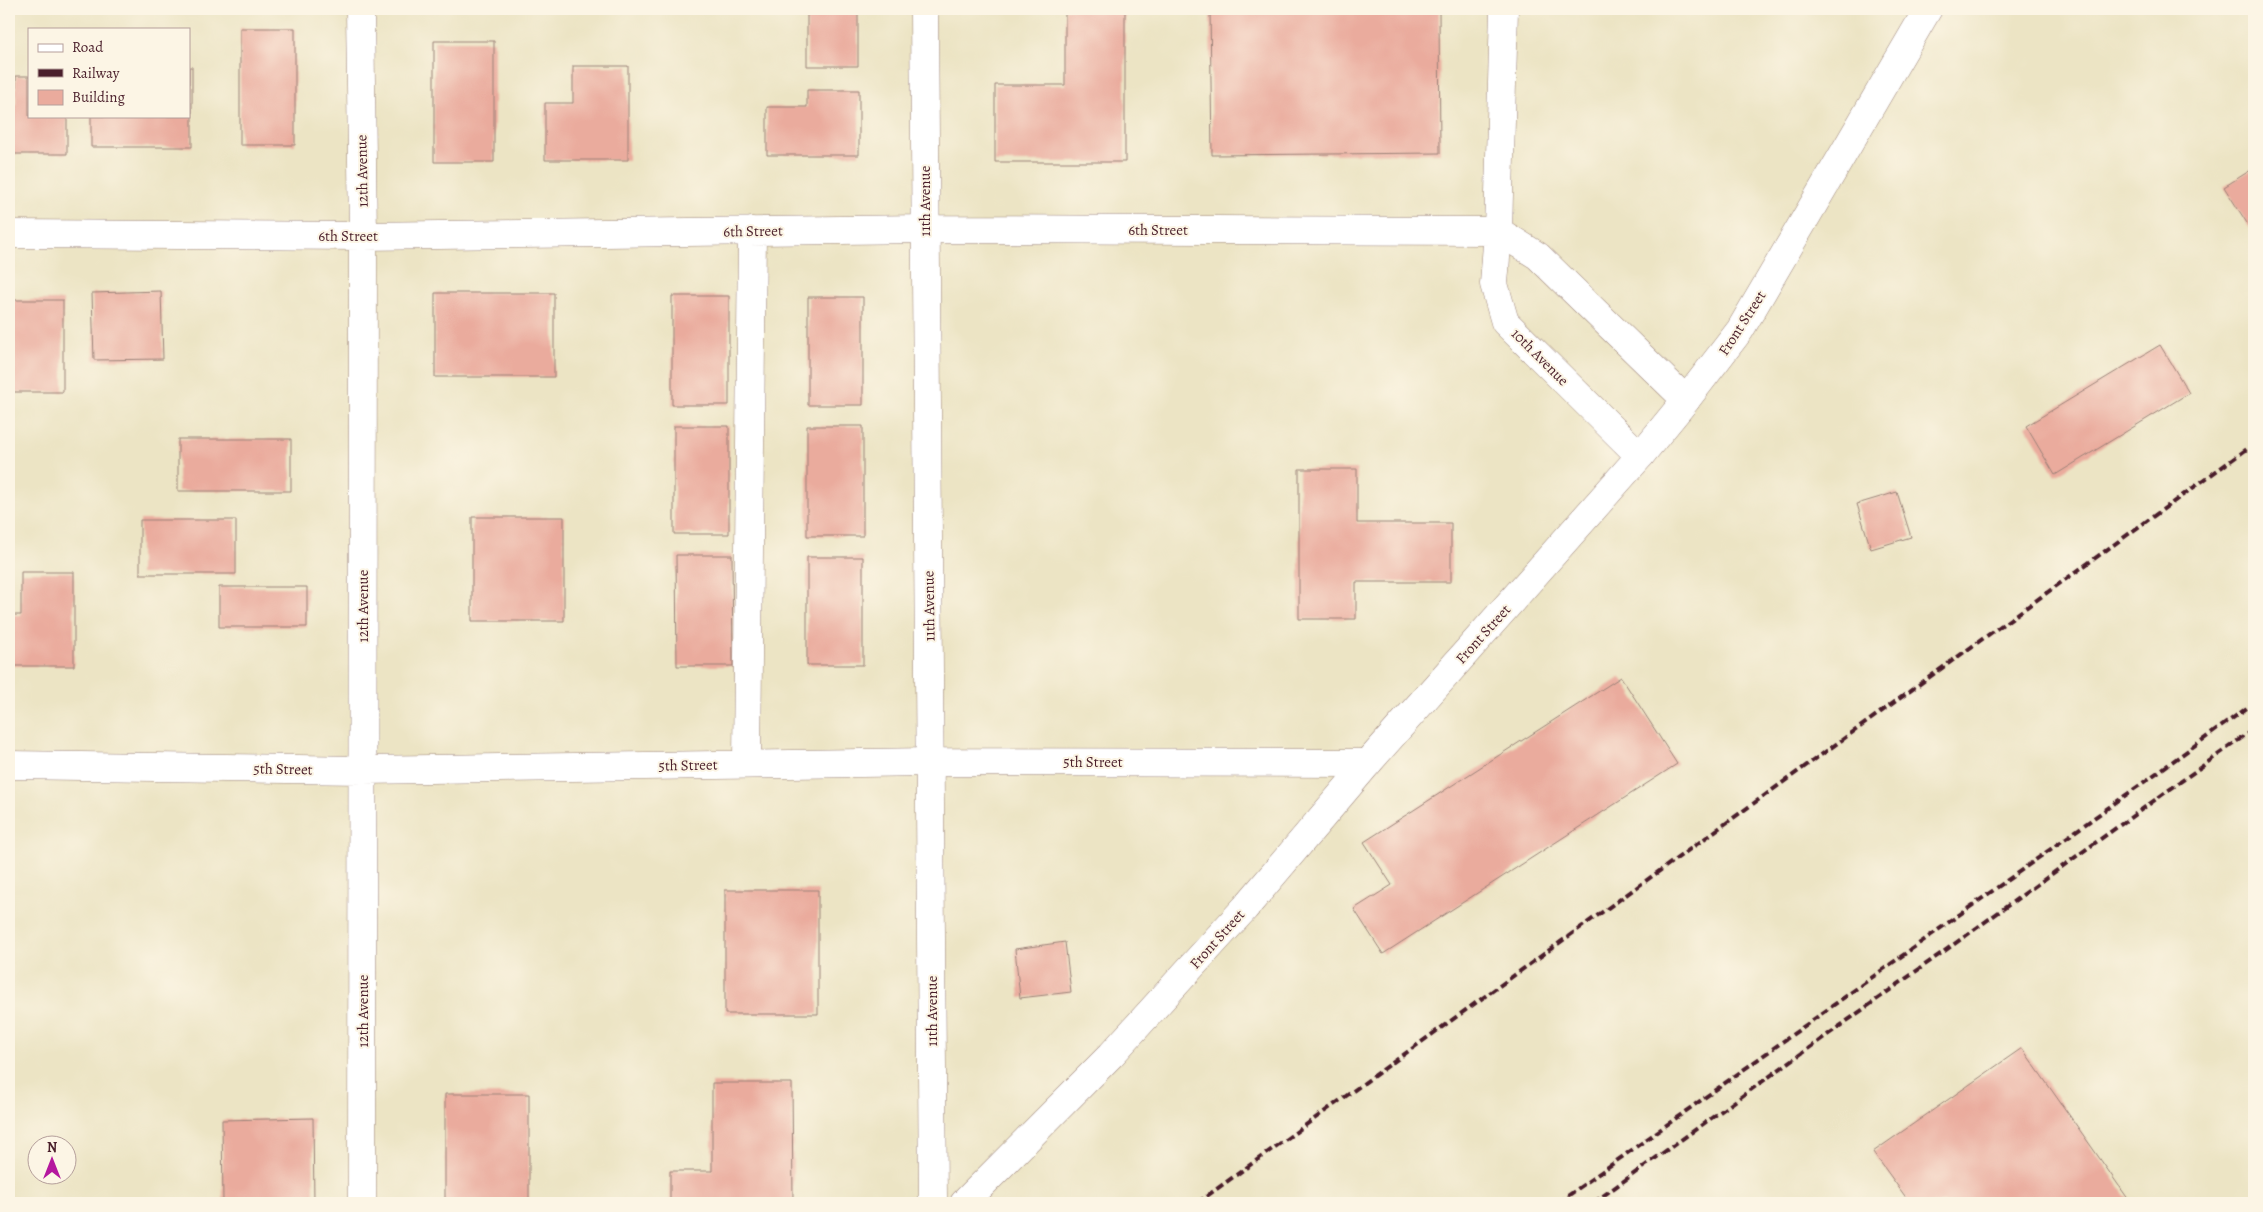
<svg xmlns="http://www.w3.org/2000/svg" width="2263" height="1212" font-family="Alegreya,serif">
<rect width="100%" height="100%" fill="#fcf5e5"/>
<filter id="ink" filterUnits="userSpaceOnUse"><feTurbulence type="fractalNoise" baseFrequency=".02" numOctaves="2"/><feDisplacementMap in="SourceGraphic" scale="10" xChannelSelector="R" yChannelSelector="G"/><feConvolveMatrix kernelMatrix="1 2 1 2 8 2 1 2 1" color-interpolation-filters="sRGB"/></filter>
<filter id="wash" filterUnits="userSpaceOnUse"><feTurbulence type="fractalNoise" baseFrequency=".0096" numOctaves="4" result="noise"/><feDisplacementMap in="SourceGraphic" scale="20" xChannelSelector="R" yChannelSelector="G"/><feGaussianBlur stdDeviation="1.12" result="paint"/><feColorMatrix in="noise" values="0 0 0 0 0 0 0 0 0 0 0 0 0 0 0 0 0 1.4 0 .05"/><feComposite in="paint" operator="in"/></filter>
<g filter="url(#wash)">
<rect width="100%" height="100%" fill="#ece4c4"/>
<g id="blocks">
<!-- building -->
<path fill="#eaab9d" d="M807 9H858V66H807Z
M1065 9H1125V162H995V85H1065Z
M1210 9H1439L1440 153 1212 155Z
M240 28H295V145H240Z
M434 41H494V162H434Z
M573 66H628V160H545V103H573Z
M189 67H192V147H91V116H189Z
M16 76H29V116H67V154H9V104H16Z
M807 90H859V155H767V107H807Z
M2254 168V234L2224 187Z
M161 291 163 359 94 360 92 293Z
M435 293H554V377H435Z
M672 296H729V405H672Z
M808 297H863V405H808Z
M9 300H63V392H9Z
M2160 345 2189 393 2055 475 2026 426Z
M674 426H729V534H674Z
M807 426H863V536H807Z
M178 439H291V491H178Z
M1299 469H1357V523H1451V582H1356V619H1299Z
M1897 492 1911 537 1871 549 1857 504Z
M472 517H564V621H472Z
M140 520H236V574H140Z
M676 555H732L733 666H677Z
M807 557H863V665H807Z
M21 572H74V666H9V615H21Z
M219 587H307V627H219Z
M1621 677 1677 764 1383 954 1354 909 1392 885 1364 842Z
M725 890H818V1014H725Z
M1065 942 1071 992 1020 998 1015 949Z
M2022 1048 2131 1203H1910L1873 1152Z
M712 1083H792L793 1203H670V1171H712Z
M445 1094H529V1203H445Z
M313 1118 314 1203H223L222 1120Z"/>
</g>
</g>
<g filter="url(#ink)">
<use href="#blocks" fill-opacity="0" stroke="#9b8278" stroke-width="1"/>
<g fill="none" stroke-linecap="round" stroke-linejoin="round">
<!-- minor casing -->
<g stroke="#9b8278" stroke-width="29">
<path id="minor" d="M360 9 363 236 362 1203
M924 9 933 1203
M1504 9 1498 231 1494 284 1505 322 1640 456
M1498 231 1538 256 1686 400
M9 234 363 236 925 229 1498 231
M747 764 752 231
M9 765 363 770 931 762 1368 763"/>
</g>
<!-- major casing -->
<g stroke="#9b8278" stroke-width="29">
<path id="major" d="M964 1203 1111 1055 1245 908 1368 763 1640 456 1686 400 1740 330 1928 9"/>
</g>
<!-- minor -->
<use href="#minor" stroke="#fff" stroke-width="28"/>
<!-- major -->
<use href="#major" stroke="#fff" stroke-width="28"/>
<!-- rail -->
<path stroke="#4a1f2b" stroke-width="4" stroke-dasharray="8 4" stroke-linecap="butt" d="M1197 1203 2254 444
M1558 1203 2254 703
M1593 1203 2254 729"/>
</g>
</g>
<g text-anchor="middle" stroke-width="4" stroke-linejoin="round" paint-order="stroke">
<!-- street labels -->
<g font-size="15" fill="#4a1f2b" stroke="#fcf5e5">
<text transform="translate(362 171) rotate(-91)" y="5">12th Avenue</text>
<text transform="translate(925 201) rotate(-90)" y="5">11th Avenue</text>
<text x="1158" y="235">6th Street</text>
<text transform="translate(753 231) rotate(-1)" y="5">6th Street</text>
<text x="348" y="241">6th Street</text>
<text transform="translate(1742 323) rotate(-57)" y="5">Front Street</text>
<text transform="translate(1540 357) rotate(45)" y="5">10th Avenue</text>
<text transform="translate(363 606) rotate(-90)" y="5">12th Avenue</text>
<text transform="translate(929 606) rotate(-91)" y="5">11th Avenue</text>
<text transform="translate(1483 634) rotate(-48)" y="5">Front Street</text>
<text x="1093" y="767">5th Street</text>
<text transform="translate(688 765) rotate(-1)" y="5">5th Street</text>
<text transform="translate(283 769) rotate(1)" y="5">5th Street</text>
<text transform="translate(1217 939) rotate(-48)" y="5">Front Street</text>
<text transform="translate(363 1011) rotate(-90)" y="5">12th Avenue</text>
<text transform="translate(932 1011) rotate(-90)" y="5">11th Avenue</text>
</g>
</g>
<!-- margin -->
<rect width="2263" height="1212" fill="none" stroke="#fcf5e5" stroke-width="30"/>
<!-- legend -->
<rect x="28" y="28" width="162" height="90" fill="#fcf5e5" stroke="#b59f9b"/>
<rect x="38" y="44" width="25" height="8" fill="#ffffff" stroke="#b59f9b"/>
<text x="72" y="52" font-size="15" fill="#4a1f2b">Road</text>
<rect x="38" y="69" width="25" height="8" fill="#4a1f2b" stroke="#b59f9b"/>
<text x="72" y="78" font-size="15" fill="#4a1f2b">Railway</text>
<rect x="38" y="90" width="25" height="15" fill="#eaab9d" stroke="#b59f9b"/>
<text x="72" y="102" font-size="15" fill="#4a1f2b">Building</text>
<!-- north arrow -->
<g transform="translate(52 1160)"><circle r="24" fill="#fcf5e5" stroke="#b59f9b"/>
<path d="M0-4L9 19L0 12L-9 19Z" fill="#b5179e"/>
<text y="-8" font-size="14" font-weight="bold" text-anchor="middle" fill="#4a1f2b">N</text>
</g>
</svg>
